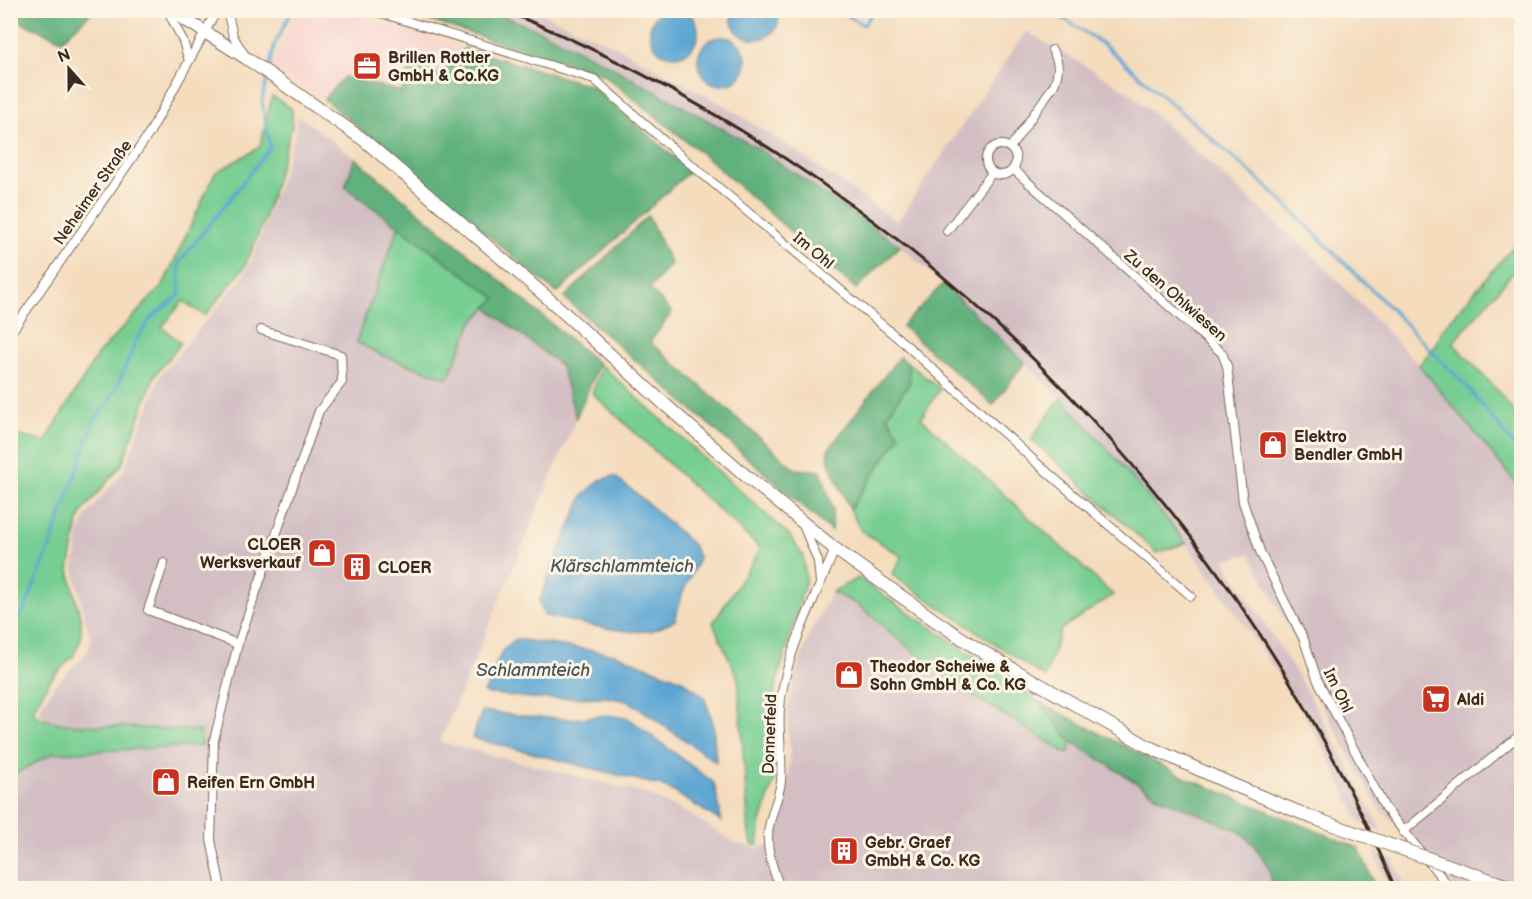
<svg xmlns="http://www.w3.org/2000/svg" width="1532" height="899" font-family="'Balsamiq Sans',sans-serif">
<rect width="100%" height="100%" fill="#fcf5e5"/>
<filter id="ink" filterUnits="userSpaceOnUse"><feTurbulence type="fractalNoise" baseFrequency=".0167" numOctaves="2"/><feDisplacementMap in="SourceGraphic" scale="12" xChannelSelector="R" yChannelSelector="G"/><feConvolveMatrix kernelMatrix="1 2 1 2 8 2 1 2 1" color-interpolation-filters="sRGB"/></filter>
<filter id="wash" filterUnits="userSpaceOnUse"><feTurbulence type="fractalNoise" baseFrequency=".008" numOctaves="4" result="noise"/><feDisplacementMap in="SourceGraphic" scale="24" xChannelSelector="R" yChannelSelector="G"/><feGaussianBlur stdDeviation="1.35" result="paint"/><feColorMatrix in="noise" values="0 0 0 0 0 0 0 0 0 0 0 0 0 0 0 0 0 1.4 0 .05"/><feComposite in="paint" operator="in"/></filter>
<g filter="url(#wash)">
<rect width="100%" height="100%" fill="#f4dcbd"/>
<!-- built -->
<path fill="#f7d0cd" d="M298 11H341L464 48 441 74 402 92 344 77 324 99 270 68Z"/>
<!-- industrial -->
<path fill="#d2bec3" d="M490 11H536L613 45 725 106 789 146 897 222 1026 31 1129 92 1315 257 1419 365 1521 489V888H1455L1412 835 1380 810 1309 682 1298 644 1250 554 1224 560 1300 679 1344 758 1382 831 1360 823 1327 754 1300 708 1259 646 1186 543 1121 464 1061 398 943 284 900 246 759 149 608 65 541 31Z
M297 115 355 158 345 188 399 226 356 342 448 378 472 323 487 308 561 366 576 418 440 742 646 794 687 813 736 843 755 848 770 845 786 797 790 751 787 711 794 678 809 635 832 592 857 604 948 680 1068 754 1072 742 1159 797 1239 831 1254 845 1269 869 1272 888H11L10 777 53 753 201 746 200 731 63 724 45 720 40 714 41 706 57 682 81 660 89 648 91 636 84 615 74 568 80 531 86 516 123 472 160 376 240 280 252 261 295 137Z
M1374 852 1393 859 1406 888H1389Z"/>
<!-- green -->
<path fill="#77ce93" stroke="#597c58" stroke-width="1.5" d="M272 96 292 109V126L263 223 245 266 205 316 183 301 162 327 181 343 155 375 122 464 83 511 78 522 69 570 81 621V639L73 656 50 680 33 710C38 721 52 721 63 724L200 731 201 746 53 753 11 776V434L45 442 98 354 163 285 215 173 260 147Z
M399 226 496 298 472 323 448 378 383 356 356 342Z
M1521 237V263L1453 343 1497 390 1521 421V489L1419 365 1435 346 1442 330Z
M908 363 940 389 921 418 1113 595 1061 629 1045 677 892 575 902 556 861 531 850 509 900 436 887 416 910 382Z
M602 366 789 535 803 556 806 580 771 703 775 777 761 822 758 845H753L749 835 738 678 713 623 761 549 592 393Z
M1061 398 1121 464 1186 543 1157 553 1031 439Z
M858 578 1005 677 1039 702 1072 742 1068 754 948 680 857 604 832 592Z"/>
<!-- forest -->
<path fill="#61b17d" stroke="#4e6e4e" stroke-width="1.5" d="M11 10H93V11L62 40 11 18Z
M398 11H490L541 31 608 65 759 149 900 246 856 289 706 157 604 75Z
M464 48 592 86 690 171 557 293 324 99 344 77 402 92 411 64 441 74Z
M355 158 599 364 576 418 561 366 487 308 496 298 345 187Z
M648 216 671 264 649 289 672 312 650 342 795 469 821 471 833 509 831 531 564 298Z
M943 284 1025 362 993 405 902 326Z
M899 357 908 363 910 382 887 416 900 436 850 509 829 463 828 450Z
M1039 702 1184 777 1359 848 1376 888H1272L1269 869 1254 845 1239 831 1159 797 1072 742Z"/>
<!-- water -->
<path fill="#5ba6d3" stroke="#4b6878" stroke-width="1.5" d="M650 32a24 24 0 1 1 48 0a24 24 0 1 1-48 0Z
M731 11H779C783 47 729 50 731 11Z
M698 61a24 24 0 1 1 48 0a24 24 0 1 1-48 0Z
M614 476 643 499 693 545 699 559 682 594 675 620C666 625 658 630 648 631 620 634 573 621 544 616L539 602 554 563 583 496 600 480Z
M516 639 615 654 682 680 704 697 713 723 716 762 629 701 606 697 538 699 484 693 502 651Z
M482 711 529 717 574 719 606 715 628 718 714 783 722 822 666 787 472 738Z"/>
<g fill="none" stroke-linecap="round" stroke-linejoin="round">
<!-- stream -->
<path stroke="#5ba6d3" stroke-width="3" d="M1050 10 1103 44 1273 192 1389 307 1467 387 1522 455
M848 16 864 25 874 10
M269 71 274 46 292 10
M10 633 24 610 48 552 95 420 115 392 136 341 151 318 180 295 179 263 270 148 262 101 267 77"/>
</g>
</g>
<g filter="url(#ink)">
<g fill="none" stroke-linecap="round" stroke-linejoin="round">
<!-- minor casing -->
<g stroke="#7c6856" stroke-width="10">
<path id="minor" d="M227 10 233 36 244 54
M371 10 594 79 681 156 905 344 1039 465 1191 596
M168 11 183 41 189 61
M986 160a15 15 0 1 1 30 0a15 15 0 1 1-30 0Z
M1010 148 1054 85C1059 72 1060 62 1052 50
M1013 169 1222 353 1227 366 1243 502 1261 554 1304 640 1317 679 1385 808 1450 888
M947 231 992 173
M10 334 149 134 217 10
M803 525 818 561 820 582
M164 563 148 610 238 644
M1403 832 1522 733
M221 888 211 840 214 740 238 644 319 411 342 382 341 355 261 330
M780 888C772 866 764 846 770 822 773 809 779 796 781 782 783 758 778 733 780 709 783 658 816 597 835 549"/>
</g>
<!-- primary casing -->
<g stroke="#7c6856" stroke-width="14">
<path id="primary" d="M170 10 246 58 364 140 550 300 661 401 745 475 835 549 933 619 978 649 1149 747 1231 784 1313 818
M1496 882 1516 888"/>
</g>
<!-- minor -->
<use href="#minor" stroke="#fff" stroke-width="8"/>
<!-- primary -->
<use href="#primary" stroke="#fff" stroke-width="12"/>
<!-- rail -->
<path stroke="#3b2a1e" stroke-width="3" d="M503 10C899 170 1230 494 1395 888"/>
<!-- primary-bridge casing -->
<g stroke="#7c6856" stroke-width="14" stroke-linecap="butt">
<path id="primary-bridge" d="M1313 818 1496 882"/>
</g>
<!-- primary-bridge -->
<use href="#primary-bridge" stroke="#fff" stroke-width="12"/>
</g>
</g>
<!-- icons -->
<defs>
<g id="office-square" transform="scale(1.5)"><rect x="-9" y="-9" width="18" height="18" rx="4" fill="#c8321e" stroke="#fcf5e5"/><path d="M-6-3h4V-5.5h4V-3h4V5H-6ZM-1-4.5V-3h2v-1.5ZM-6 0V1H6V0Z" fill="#fff"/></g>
<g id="shop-square" transform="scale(1.5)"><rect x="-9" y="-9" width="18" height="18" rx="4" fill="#c8321e" stroke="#fcf5e5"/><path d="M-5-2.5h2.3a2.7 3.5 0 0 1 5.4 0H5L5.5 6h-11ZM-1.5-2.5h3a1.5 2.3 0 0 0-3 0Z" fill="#fff"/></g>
<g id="building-square" transform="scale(1.5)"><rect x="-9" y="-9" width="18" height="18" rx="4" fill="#c8321e" stroke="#fcf5e5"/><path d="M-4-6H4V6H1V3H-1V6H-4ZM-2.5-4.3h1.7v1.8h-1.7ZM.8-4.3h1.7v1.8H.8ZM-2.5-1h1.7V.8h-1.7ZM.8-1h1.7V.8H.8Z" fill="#fff"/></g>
<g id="supermarket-square" transform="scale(1.5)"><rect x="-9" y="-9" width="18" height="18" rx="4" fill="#c8321e" stroke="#fcf5e5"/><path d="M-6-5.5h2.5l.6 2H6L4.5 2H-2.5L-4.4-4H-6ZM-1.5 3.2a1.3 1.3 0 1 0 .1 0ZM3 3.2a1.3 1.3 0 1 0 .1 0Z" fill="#fff"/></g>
</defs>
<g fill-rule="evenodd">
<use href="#office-square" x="367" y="66"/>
<use href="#shop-square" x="1273" y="445"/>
<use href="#shop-square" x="322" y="553"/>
<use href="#building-square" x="357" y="567"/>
<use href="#shop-square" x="849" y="675"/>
<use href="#supermarket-square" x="1436" y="699"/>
<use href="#shop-square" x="166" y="782"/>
<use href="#building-square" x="844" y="851"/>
</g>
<g text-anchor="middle" stroke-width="6" stroke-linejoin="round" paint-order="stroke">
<!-- poi labels -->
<g font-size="16" font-weight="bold" fill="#3b2a1e" stroke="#fcf5e5" text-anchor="start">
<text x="388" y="63">Brillen Rottler<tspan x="388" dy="18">GmbH &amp; Co.KG</tspan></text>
<text x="1294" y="442">Elektro<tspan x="1294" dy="18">Bendler GmbH</tspan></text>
<text x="301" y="550" text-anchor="end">CLOER<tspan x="301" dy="18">Werksverkauf</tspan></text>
<text x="378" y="573">CLOER</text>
<text x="870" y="672">Theodor Scheiwe &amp;<tspan x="870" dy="18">Sohn GmbH &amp; Co. KG</tspan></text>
<text x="1457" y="705">Aldi</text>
<text x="187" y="788">Reifen Ern GmbH</text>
<text x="865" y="848">Gebr. Graef<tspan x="865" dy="18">GmbH &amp; Co. KG</tspan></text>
</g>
<!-- street labels -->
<g font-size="16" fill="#3b2a1e" stroke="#fcf5e5">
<text transform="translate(92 192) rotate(-55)" y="6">Neheimer Straße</text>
<text transform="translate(814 250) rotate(40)" y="6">Im Ohl</text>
<text transform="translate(1176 295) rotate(41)" y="6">Zu den Ohlwiesen</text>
<text transform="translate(1339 690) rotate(64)" y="6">Im Ohl</text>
<text transform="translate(769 734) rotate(-88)" y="6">Donnerfeld</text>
</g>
<!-- water labels -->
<g font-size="18" font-style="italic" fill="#46555d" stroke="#fcf5e5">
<text x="622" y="572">Klärschlammteich</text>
<text x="533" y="676">Schlammteich</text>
</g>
</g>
<!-- margin -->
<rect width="1532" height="899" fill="none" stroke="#fcf5e5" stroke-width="36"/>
<!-- north arrow -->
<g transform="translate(69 69) rotate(339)" stroke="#fcf5e5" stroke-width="4.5" paint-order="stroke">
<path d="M0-4.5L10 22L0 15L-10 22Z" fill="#3b2a1e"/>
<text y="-9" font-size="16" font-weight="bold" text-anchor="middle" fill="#3b2a1e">N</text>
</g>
</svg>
